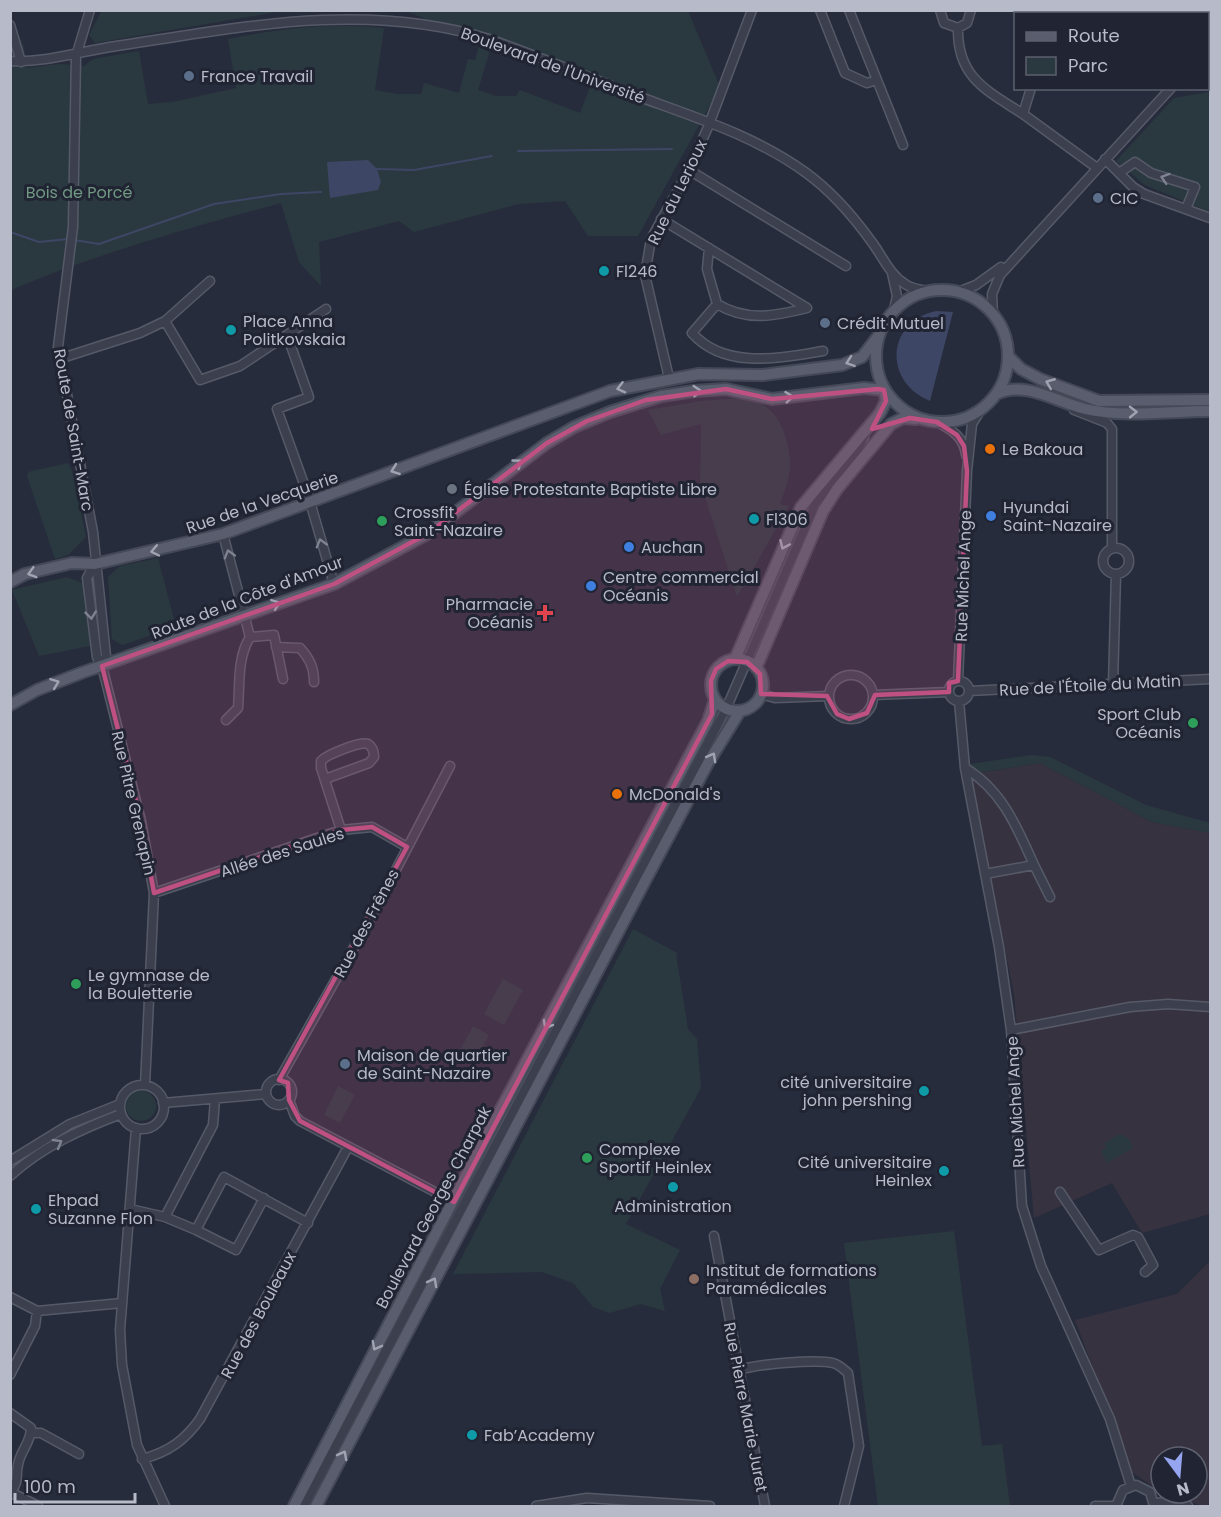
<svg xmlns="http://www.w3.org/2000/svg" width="1221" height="1517" font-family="Poppins,sans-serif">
<rect width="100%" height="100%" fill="#272c3d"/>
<!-- medical -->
<path fill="#37323f" d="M1040 763 1152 822 1210 833V1214L1142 1233 1112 1183 1034 1218 1014 994 970 774Z
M1210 1261V1506H1203L1163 1493H1197V1457H1161V1492L1132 1472 1075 1320 1177 1294Z"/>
<!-- green -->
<path fill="#2a393f" d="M102 10H271V13L95 43 89 35Z
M404 10 688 11 720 87 638 236H588L565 201 518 204 414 232 399 221 319 242 321 286 299 262 281 203C189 228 98 253 11 290L10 16 24 47 26 68 59 64 84 66 93 59 139 51 148 104 173 102 236 88 228 39C283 28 328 23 384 28L375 90 397 94H421L424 83 459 93 468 59 475 60 479 46 490 50 478 90 496 96H516L520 90 580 113 590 87Z
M1210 92V212L1145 185 1116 161 1174 98Z
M740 398C747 400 756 401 763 405 782 415 791 447 790 467 790 479 784 492 780 504L789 506 737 597 700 482 701 424 661 435 648 410 700 401Z
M68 463 73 473 86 537 68 555 55 559 27 476 28 472Z
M158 558 176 627 122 645 112 639 108 577 120 566Z
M67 577 82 583 90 646 39 656 12 590Z
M1031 755 1050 757 1146 805 1210 823V833L1152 822 1040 763 970 774V764Z
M633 929 679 954H676L688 1029 697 1039 701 1088 626 1224 680 1250 660 1289 665 1311 641 1304 609 1313 593 1307 573 1283 542 1272 453 1274Z
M503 979 523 990 504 1025 484 1014Z
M473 1026 489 1035 474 1062 458 1053Z
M338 1086 355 1095 340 1123 324 1115Z
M126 1106a15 15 0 1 1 30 0a15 15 0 1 1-30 0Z
M1120 1134 1129 1139 1133 1148 1107 1163 1101 1151 1106 1148 1104 1143Z
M954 1231 982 1446 1002 1444 1010 1506H878L844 1243Z"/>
<!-- water -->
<path fill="#3e4665" d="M368 160 377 169 381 182 378 190 330 198 327 162Z
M936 311 953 312 930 401C883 382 886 322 936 311Z"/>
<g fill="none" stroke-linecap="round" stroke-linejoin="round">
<!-- stream -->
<path stroke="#3e4665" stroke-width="2" d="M518 151 672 149
M377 169 414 170 492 156
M13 233 39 242 68 239
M74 240 99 244 214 204 281 194 321 192"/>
<!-- minor casing -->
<g stroke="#565a68" stroke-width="11">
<path id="minor" d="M90 10 76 56 73 227 58 347 93 532 106 656 102 666
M820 10 845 73 867 83 877 80
M849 10 903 145
M940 10 944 23 958 28 967 23 971 10
M1053 14 1054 10
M10 25 21 62
M958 28C957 77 986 90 1023 114
M1208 44 1210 39
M10 61C43 63 78 52 110 47 236 28 365 0 489 39 540 57 590 78 640 97 697 118 755 136 805 172 830 190 853 216 871 241 882 255 889 274 905 284 912 289 920 290 929 291
M1208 69 1210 68
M1031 88 1023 114 1097 168
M1105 159 1133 187 1144 194 1210 218
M689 170 846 266
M1119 173 1135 162 1151 173 1195 187 1186 209
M661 219 807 308C775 316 747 322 717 304L707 269 709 248
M892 273 897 296 894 310
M958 292 976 285 1001 267
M717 304 692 333C725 370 780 358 823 351
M993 315 992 294 1000 275 1171 88
M165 321 200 380 240 366 326 309
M287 335 309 397 277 409 308 495 334 584
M59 359 140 333 165 321 210 281
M669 378 645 275 651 239 689 170 708 127 752 10
M1074 410 1107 423 1112 429V548
M937 422C952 430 964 437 966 455
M223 534 250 637C237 658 240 684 238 708L226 720
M1103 561a13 13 0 1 1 26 0a13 13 0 1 1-26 0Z
M95 564 87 578 97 657 102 666 141 821 154 893 145 1085
M250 637 274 635 283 679
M276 647 300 648C310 659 314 668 314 682
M829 697a22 22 0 1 1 44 0a22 22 0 1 1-44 0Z
M949 691a10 10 0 1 1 20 0a10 10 0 1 1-20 0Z
M958 681 967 471 972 424 980 411
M1113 684 1116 574
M969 691 1210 679
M761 694 775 698 829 696
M873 695 949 692
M959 701 965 768 999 947 1011 1030 1022 1206 1041 1266 1110 1419 1131 1486
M965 768C1002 790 1017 827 1034 865
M325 779 369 763 374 757C374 752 373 747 368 744 360 741 326 755 321 761V768L341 830
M985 874 1034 865 1050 897
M154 893 341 830 372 827 407 847
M1011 1030 1130 1007 1168 1004 1210 1007
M266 1092a13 13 0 1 1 26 0a13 13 0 1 1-26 0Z
M279 1080 375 910 450 766
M120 1107a22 22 0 1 1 44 0a22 22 0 1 1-44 0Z
M289 1100 295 1116 300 1121 454 1202
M163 1103 266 1094
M136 1128 120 1330 122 1365 137 1445 165 1506
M10 1161 70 1124 120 1104
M10 1176C42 1147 81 1129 121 1114
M1060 1192 1099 1250 1133 1235 1138 1237 1153 1265 1145 1272
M130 1209 165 1217 213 1125 215 1099
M165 1217 196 1230 224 1177 308 1223
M196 1230 236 1250 264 1198
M714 1236 765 1506
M10 1297 37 1311 122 1303
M740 1370C756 1364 817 1359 833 1363 840 1365 843 1369 848 1373L859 1446 844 1506
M10 1375 35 1326 37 1311
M10 1413 31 1428C31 1443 20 1451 18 1465 15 1478 20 1479 11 1492
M31 1433H41L79 1454
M142 1459C169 1452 185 1440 200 1419L348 1147
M10 1492 38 1506
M1155 1503 1168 1502 1188 1506
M304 1506 726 709 815 504 857 453 864 437
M536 1506 587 1498 710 1506
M1095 1506H1116
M1116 1506 1123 1490 1136 1485 1150 1492 1154 1506"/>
</g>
<!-- major casing -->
<g stroke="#444857" stroke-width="14">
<path id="major" d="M876 356a66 66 0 1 1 132 0a66 66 0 1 1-132 0Z
M1008 356 1021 369 1040 379 1099 401 1210 400
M996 394C1025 380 1056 402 1085 409 1125 418 1170 411 1210 411
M10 582 25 574 72 563 95 564 223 534 610 391 699 374 762 375 842 365 862 357 879 335
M711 685a26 26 0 1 1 52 0a26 26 0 1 1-52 0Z
M756 668 823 511 837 489 891 424 903 418 916 419
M10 705 37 690 81 673 334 584 427 534 547 443 574 427 610 412 661 396 694 391 726 389 772 399 864 388 884 390 886 401 880 413 801 507 735 659
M294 1506 494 1122 708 721 715 699
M316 1506 645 881 708 763 740 711"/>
</g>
<!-- minor -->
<use href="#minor" stroke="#3b3f4e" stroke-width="8"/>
<!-- major -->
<use href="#major" stroke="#595d6d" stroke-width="10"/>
</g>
<!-- one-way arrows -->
<defs><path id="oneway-chevron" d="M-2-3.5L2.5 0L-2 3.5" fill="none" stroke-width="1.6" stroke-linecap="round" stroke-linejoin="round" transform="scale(1.5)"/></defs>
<g stroke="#7f8391">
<use href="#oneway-chevron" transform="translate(1165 178) rotate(-162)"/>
<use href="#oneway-chevron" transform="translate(321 543) rotate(-106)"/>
<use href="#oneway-chevron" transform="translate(229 554) rotate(-106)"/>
<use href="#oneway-chevron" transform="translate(91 615) rotate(84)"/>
<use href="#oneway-chevron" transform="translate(58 1143) rotate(-30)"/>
</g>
<g stroke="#a0a3b1">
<use href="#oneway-chevron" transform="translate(850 362) rotate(161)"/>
<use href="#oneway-chevron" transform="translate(1050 383) rotate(-158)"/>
<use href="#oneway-chevron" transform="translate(621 388) rotate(166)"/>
<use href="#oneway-chevron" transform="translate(697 391) rotate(-4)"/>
<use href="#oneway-chevron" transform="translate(789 397) rotate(-6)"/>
<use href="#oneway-chevron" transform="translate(1133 412) rotate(-1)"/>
<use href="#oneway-chevron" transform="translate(518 463) rotate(-36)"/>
<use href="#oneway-chevron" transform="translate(395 470) rotate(160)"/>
<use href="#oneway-chevron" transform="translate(784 545) rotate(114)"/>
<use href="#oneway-chevron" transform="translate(155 551) rotate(168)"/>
<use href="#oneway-chevron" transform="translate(32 573) rotate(164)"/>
<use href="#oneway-chevron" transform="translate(276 604) rotate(-20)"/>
<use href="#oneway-chevron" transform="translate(55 683) rotate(-21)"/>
<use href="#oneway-chevron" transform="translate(712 757) rotate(-61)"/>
<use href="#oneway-chevron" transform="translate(547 1025) rotate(119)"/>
<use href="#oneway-chevron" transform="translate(433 1282) rotate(-62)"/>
<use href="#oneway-chevron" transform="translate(376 1346) rotate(118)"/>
<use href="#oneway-chevron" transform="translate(343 1455) rotate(-62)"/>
</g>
<!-- marked area -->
<path fill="#be5181" fill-opacity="0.2" stroke="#be5181" stroke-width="4.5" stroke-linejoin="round" d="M726 389 772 399 878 389 884 390 886 401 872 429 910 418 937 422 957 435 964 446 967 471 958 681 949 683V692L875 695 867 713 849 719 837 714 827 696 761 694 760 674 747 662 728 661 716 669 711 681 712 714 454 1202 300 1121 289 1100 288 1083 279 1080 407 847 372 827 341 830 154 893 141 821 102 666 334 584 427 534 547 443 587 421 646 400Z"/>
<!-- markers -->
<g fill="#5c6f8a" stroke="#202433" stroke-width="2">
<circle cx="189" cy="76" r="6"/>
<circle cx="1098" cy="198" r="6"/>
<circle cx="825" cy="323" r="6"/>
<circle cx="345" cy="1064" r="6"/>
</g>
<g fill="#0f9aa8" stroke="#202433" stroke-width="2">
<circle cx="604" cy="271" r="6"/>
<circle cx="231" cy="330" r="6"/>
<circle cx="754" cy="519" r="6"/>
<circle cx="924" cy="1091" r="6"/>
<circle cx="944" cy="1171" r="6"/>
<circle cx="673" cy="1187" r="6"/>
<circle cx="36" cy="1209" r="6"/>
<circle cx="472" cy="1435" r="6"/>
</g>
<g fill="#e8710a" stroke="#202433" stroke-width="2">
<circle cx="990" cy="449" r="6"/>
<circle cx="617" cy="794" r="6"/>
</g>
<circle fill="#6b7280" stroke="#202433" stroke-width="2" cx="452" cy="489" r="6"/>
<g fill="#3f7fe0" stroke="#202433" stroke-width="2">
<circle cx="991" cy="516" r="6"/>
<circle cx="629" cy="547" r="6"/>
<circle cx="591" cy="586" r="6"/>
</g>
<g fill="#2e9e5b" stroke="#202433" stroke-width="2">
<circle cx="382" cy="521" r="6"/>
<circle cx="1193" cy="723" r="6"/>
<circle cx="76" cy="984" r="6"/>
<circle cx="587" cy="1158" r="6"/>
</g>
<path fill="#e0444e" stroke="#202433" stroke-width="2" d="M542 604h6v6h6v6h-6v6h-6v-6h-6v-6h6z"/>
<circle fill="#8d6e63" stroke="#202433" stroke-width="2" cx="694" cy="1279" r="6"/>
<g text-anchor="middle" stroke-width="6" stroke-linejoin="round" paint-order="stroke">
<!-- street labels -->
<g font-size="16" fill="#b7bac8" stroke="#202433">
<text transform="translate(553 65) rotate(20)" y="6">Boulevard de l'Université</text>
<text transform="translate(677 192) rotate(-64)" y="6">Rue du Lerioux</text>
<text transform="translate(74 430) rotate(80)" y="6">Route de Saint-Marc</text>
<text transform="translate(262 502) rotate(-19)" y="6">Rue de la Vecquerie</text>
<text transform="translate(963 576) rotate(-88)" y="6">Rue Michel Ange</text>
<text transform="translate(247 597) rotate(-21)" y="6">Route de la Côte d'Amour</text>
<text transform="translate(1090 685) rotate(-3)" y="6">Rue de l'Étoile du Matin</text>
<text transform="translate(134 803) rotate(77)" y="6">Rue Pitre Grenapin</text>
<text transform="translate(282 852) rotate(-18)" y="6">Allée des Saules</text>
<text transform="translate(366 923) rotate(-62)" y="6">Rue des Frênes</text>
<text transform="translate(1015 1102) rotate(-93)" y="6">Rue Michel Ange</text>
<text transform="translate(433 1207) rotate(-62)" y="6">Boulevard Georges Charpak</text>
<text transform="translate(258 1315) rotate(-62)" y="6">Rue des Bouleaux</text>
<text transform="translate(746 1407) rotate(79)" y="6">Rue Pierre Marie Juret</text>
</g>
<!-- poi labels -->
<g font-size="16" fill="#b7bac8" stroke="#202433" text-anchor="start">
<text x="201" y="82">France Travail</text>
<text x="1110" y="204">CIC</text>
<text x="616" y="277">Fl246</text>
<text x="243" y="327">Place Anna<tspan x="243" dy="18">Politkovskaia</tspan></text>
<text x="837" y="329">Crédit Mutuel</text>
<text x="1002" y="455">Le Bakoua</text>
<text x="464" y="495">Église Protestante Baptiste Libre</text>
<text x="1003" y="513">Hyundai<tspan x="1003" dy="18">Saint-Nazaire</tspan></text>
<text x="394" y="518">Crossfit<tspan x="394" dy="18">Saint-Nazaire</tspan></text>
<text x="766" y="525">Fl306</text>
<text x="641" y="553">Auchan</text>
<text x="603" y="583">Centre commercial<tspan x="603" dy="18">Océanis</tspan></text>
<text x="533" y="610" text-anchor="end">Pharmacie<tspan x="533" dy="18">Océanis</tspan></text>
<text x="1181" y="720" text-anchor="end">Sport Club<tspan x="1181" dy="18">Océanis</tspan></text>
<text x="629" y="800">McDonald's</text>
<text x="88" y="981">Le gymnase de<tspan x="88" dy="18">la Bouletterie</tspan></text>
<text x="357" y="1061">Maison de quartier<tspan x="357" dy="18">de Saint-Nazaire</tspan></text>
<text x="912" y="1088" text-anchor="end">cité universitaire<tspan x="912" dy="18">john pershing</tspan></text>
<text x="599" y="1155">Complexe<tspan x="599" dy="18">Sportif Heinlex</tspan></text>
<text x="932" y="1168" text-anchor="end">Cité universitaire<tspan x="932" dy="18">Heinlex</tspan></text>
<text x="48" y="1206">Ehpad<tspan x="48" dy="18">Suzanne Flon</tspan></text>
<text x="673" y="1212" text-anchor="middle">Administration</text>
<text x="706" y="1276">Institut de formations<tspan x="706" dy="18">Paramédicales</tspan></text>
<text x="484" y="1441">Fab’Academy</text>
</g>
<!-- park labels -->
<g font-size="16" fill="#709781" stroke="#202433">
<text x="79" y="198">Bois de Porcé</text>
</g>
</g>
<!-- border -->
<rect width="1221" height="1517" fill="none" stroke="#b7bac8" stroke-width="24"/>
<!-- legend -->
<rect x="1014" y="12" width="195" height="78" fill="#202433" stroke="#5c606f" stroke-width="1.5"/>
<rect x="1026" y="32" width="30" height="9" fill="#595d6d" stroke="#5c606f" stroke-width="1.5"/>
<text x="1068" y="42" font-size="18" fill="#b7bac8">Route</text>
<rect x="1026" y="57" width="30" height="18" fill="#2a393f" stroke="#5c606f" stroke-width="1.5"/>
<text x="1068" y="72" font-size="18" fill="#b7bac8">Parc</text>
<!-- north arrow -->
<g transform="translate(1179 1475) rotate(164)"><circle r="28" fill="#202433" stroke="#5c606f" stroke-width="1.5"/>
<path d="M0-4.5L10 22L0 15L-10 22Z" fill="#95a5ef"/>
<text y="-9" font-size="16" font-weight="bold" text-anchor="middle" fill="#b7bac8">N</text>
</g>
<!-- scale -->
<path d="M15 1493v9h120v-9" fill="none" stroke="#b7bac8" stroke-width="3"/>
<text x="24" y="1493" font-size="18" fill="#b7bac8" stroke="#202433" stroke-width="4.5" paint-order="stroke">100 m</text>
</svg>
